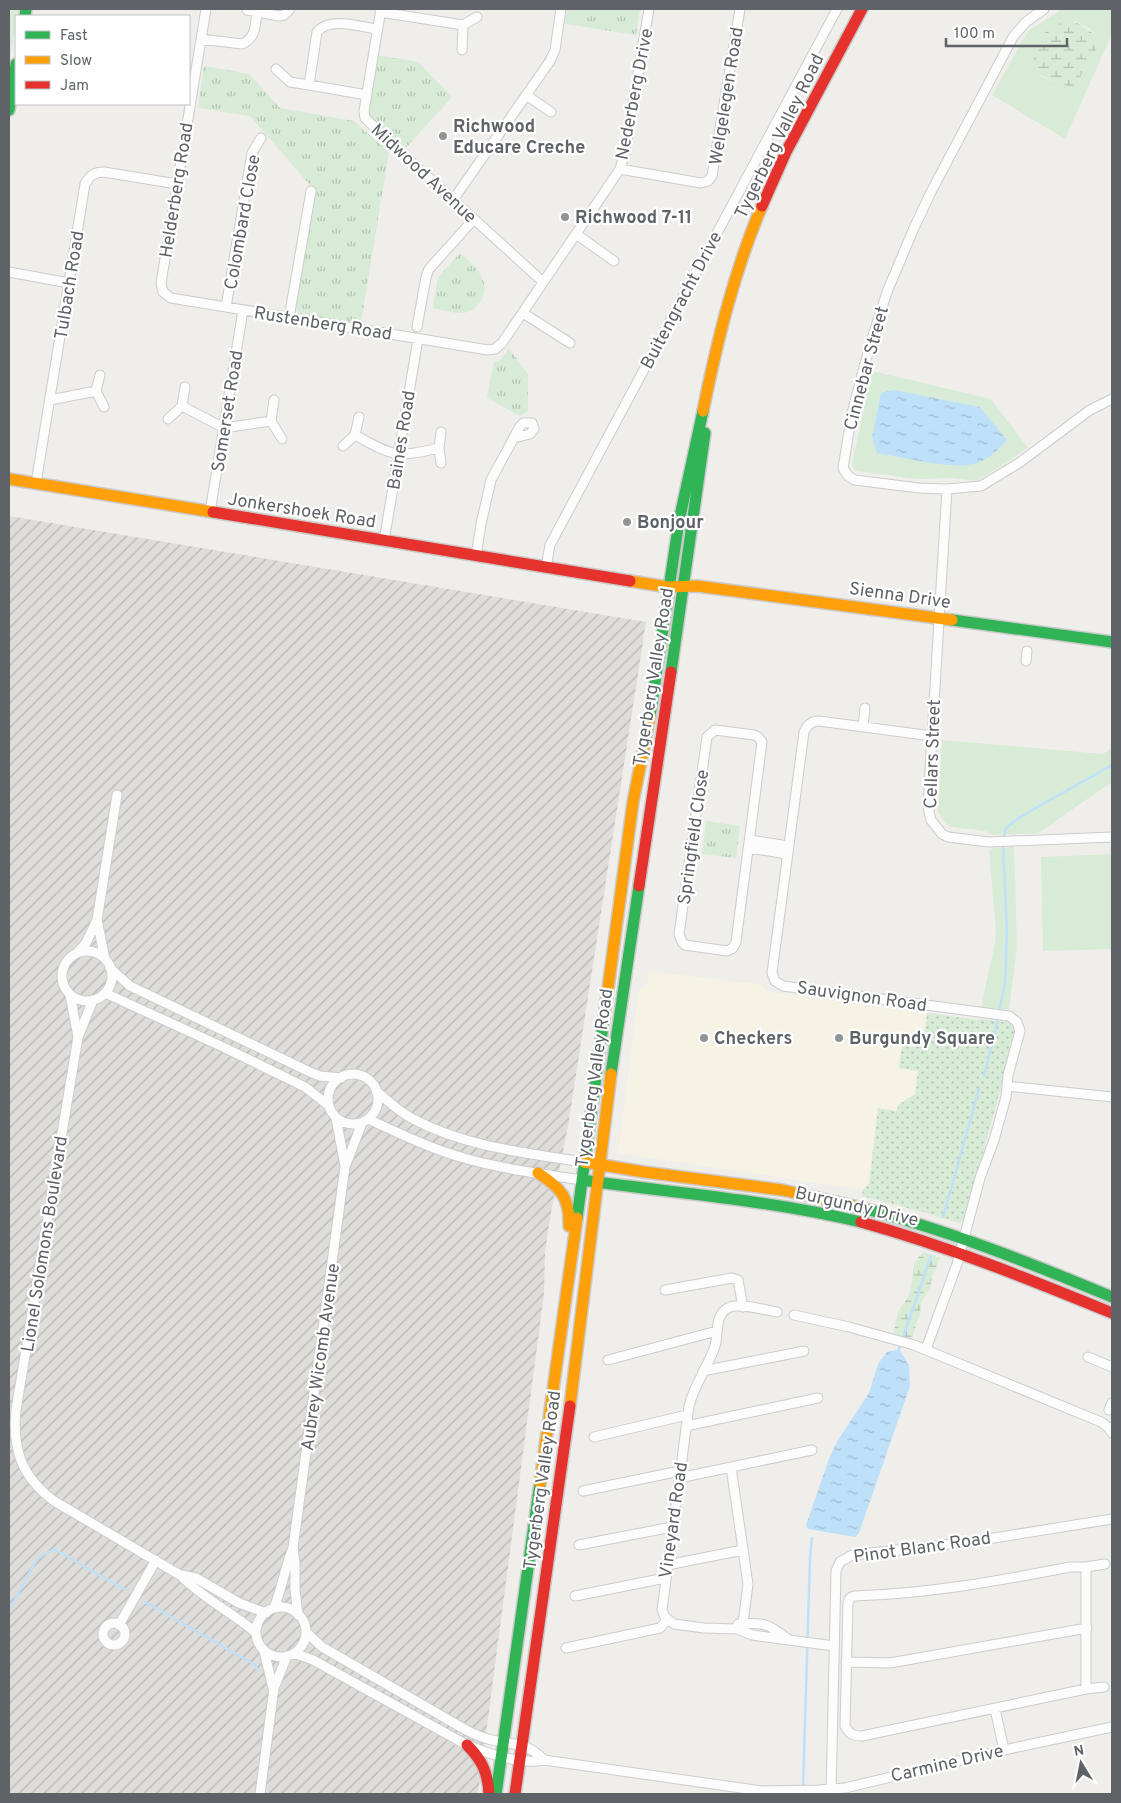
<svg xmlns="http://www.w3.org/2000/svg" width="1121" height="1803" font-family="Overpass,sans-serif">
<defs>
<pattern id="industrial-furrows" width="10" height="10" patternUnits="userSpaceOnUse" patternTransform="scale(1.25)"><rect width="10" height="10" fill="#dfddda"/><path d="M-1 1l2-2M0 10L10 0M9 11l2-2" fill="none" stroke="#b8b7b5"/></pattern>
<pattern id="wetland-marsh" width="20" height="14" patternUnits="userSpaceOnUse" patternTransform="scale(1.25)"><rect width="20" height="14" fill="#d8ebd6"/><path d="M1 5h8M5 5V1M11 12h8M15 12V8" fill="none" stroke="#b2c2b1"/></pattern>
<pattern id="park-tufts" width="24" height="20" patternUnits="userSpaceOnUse" patternTransform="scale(1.25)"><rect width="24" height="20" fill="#d8ebd6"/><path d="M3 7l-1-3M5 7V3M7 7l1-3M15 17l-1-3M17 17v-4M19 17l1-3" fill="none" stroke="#b2c2b1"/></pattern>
<pattern id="garden-dots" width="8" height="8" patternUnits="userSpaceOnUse" patternTransform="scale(1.25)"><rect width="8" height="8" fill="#d8ebd6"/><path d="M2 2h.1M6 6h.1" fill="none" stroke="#b2c2b1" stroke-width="1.8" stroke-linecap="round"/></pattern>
<pattern id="water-ripples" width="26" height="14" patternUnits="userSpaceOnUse" patternTransform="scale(1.25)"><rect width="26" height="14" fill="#bfe0f9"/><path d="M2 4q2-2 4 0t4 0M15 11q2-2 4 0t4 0" fill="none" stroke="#9eb9cd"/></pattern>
</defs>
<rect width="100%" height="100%" fill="#efeeea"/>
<!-- commercial -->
<path fill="#f7f3e4" d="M649 971 762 985 768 992 927 1013 924 1042 917 1047 902 1046 899 1068 918 1070 915 1094 898 1105 897 1111 878 1109 869 1184 863 1190 618 1153 639 991 647 984Z"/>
<!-- industrial -->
<path fill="url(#industrial-furrows)" d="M9 516 646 622 568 1126 550 1217 545 1253 544 1294 478 1794H9Z"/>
<!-- grass -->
<path fill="#d8ebd6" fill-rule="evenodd" d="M9 9H18L9 64Z
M1063 9H1112V34L1065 139 992 95 1025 36 1031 29ZM1075 21 1087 27 1100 39 1101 44 1087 61 1077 86C1067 84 1037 80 1034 69 1033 66 1034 60 1034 57Z
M872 371 991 399 1028 448 977 481 953 478 917 479 857 471 853 468 852 464Z
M942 740 1103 754 1112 748V782L1038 833 993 835 985 831 952 827 947 825 938 812Z
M1014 847 1017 947 1009 1010 981 1007 995 943 996 930 989 852 993 848Z
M1112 854V949L1043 951 1041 857Z"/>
<!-- wetland -->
<path fill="url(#wetland-marsh)" d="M1066 20C1081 22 1088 30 1100 39L1101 44 1087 61 1077 86 1072 88 1037 74 1033 69 1034 57 1038 43 1044 33Z
M924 1252 940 1258 932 1277 930 1288 921 1303 920 1316 916 1325 912 1339 894 1334C895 1325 896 1315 901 1307 903 1303 908 1300 909 1294 916 1278 907 1265 924 1252Z"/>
<!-- park -->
<path fill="url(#park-tufts)" d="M567 9H640L636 35 565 24Z
M376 55 418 62 452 97 404 150 368 115Z
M204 66 249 74 280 108 354 121 389 152 361 322 354 321 351 323 301 315 296 308 315 191 250 116 198 108Z
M460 253C476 266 495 285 478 305 474 310 467 313 461 313 452 313 442 310 433 308L438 277Z
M509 348 528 374V411L520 416 487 398 494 362 500 361Z
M706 821 740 826 736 858 702 854Z"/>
<!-- garden -->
<path fill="url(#garden-dots)" d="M927 1013 977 1020 983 1019 1006 1022 1009 1021 1015 1026 1016 1033 965 1218 959 1223 930 1214 862 1196 863 1190 869 1184 878 1108 897 1111 898 1105 915 1094 918 1071 899 1068 902 1045 917 1047 918 1041 924 1042Z"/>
<!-- water -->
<path fill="url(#water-ripples)" d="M894 390 980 407 1007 440C1000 448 990 458 980 462 957 472 903 457 877 453L872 438 881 393Z
M896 1350 900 1351 909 1365 910 1386 859 1533 855 1537 808 1529 806 1525 830 1456 838 1440 869 1393 878 1364 887 1352Z"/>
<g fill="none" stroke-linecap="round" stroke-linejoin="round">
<!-- stream -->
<path stroke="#bfe0f9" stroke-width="2.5" d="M1003 839 1006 828 1020 817 1112 765
M984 1076 995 1033 1005 983 1007 932 1003 845
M943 1217 979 1089
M898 1352 931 1256
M145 1602 250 1662 255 1665 257 1670
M9 1610 37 1559 54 1549 124 1589
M803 1788 810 1557 812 1538"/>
<!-- street casing -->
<g stroke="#cbcccc" stroke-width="11">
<path id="street" d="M206 9 161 283 163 292 171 298 488 350 495 349 502 343 620 169 625 151 649 9
M381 9 364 111 365 118 395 147 543 282
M1044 9 1026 22 1013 37 931 192 914 228 887 292 870 345 852 413 843 468 848 476 855 480 919 488 947 489 981 486 1019 463 1090 410 1112 399
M247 10 279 16 284 15 290 9
M380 12 463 25 477 17
M201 39 242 44C256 38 255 26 257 13
M462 50 463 25
M276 69 290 82 309 85
M367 95 309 85 317 32C330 16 360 27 377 29
M526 95 551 112
M620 169 701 183 708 181 712 176 740 9
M453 200 550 61 555 50 561 9
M576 234 614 261
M9 272 69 283
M226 307 252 153 261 138
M523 313 570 343
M289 318 311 191
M417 327 426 277 429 269 474 219
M96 391 104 407
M50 400 96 391 100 375
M274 400 271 421 282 439
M182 406 224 428 271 421
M359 417 355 435C393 456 396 458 439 448
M168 419 182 406 185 387
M343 446 355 435
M441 463 439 448 441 432
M36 483 85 184C90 175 95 172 104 172L177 184
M947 489 932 736 928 807 931 820 942 834 948 837 989 842 1112 837
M210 512 243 310
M384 541 418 339
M476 556 481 524 491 480 519 428 523 423H532L534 429 530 434 514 438
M546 567 550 545 837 9
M1026 661 1027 651
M863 727 865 708
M715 730 754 735 758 737 762 742 736 942 733 948 727 951 685 945 682 942 679 934 707 737Z
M750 840 788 846
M749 848 787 854
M97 920 105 959
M62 976a25 25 0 1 1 50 0a25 25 0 1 1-50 0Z
M76 954 86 943 97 920 117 795
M110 968 130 986 312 1073 320 1076 341 1078
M105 993 223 1047 305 1087 328 1105
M70 995 78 1037
M93 1000 78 1037 16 1410C12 1450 22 1477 54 1501L180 1575C202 1598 232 1612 256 1633
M328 1099a25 25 0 1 1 50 0a25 25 0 1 1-50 0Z
M1007 1086 1112 1097
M376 1091C388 1101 399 1112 413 1119 466 1147 526 1153 584 1162
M336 1118 345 1166
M368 1119C392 1130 416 1142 442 1151 486 1167 535 1173 582 1180
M665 1290 732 1278 738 1280 743 1307
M777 1312C765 1310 738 1302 728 1308 714 1315 719 1334 715 1346 708 1367 694 1385 689 1406L662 1610 665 1617 674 1624 704 1628 737 1629 752 1635 834 1646
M794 1315 849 1327 914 1345 1101 1422 1108 1427 1112 1433
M926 1349 957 1264 980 1178 994 1140 1006 1097 1008 1075 1020 1031 1017 1022 1009 1016 783 986 775 981 772 973 804 732C807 725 812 721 819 721L932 736
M1088 1357 1112 1367
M608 1360 717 1331
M703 1371 804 1351
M1109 1410 1112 1403
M686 1426 818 1398
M594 1437 687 1415
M731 1467 748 1584 742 1631
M679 1478 812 1450
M583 1491 680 1471
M579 1545 672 1527
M293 1548 295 1563V1590L298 1615
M667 1565 743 1550
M1070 1567H1086V1689L862 1736C853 1736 849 1734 845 1726L848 1603 850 1598 854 1596C927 1594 998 1581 1070 1567Z
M1086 1567 1105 1564
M181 1575 196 1578 239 1603 266 1613
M575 1596 665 1578
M256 1632a25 25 0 1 1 50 0a25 25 0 1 1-50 0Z
M274 1608C282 1588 285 1567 293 1548L345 1167 362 1123
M103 1634a11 11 0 1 1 22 0a11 11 0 1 1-22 0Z
M738 1624C764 1622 767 1623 788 1639
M119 1625 156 1560
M306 1632 322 1647 466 1730C474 1734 483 1738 492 1740 514 1745 527 1742 544 1760
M566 1648 660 1628 667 1620
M264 1651 273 1688
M294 1653 313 1660 467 1745C489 1754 520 1765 544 1760L762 1791 819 1790 845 1788 1004 1750 1112 1727
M846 1662 890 1663 1087 1628
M1086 1689 1104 1687
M995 1709 1004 1750
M260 1794 274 1688 287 1656
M831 1794 836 1571 840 1562 852 1555 969 1542 1112 1519"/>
</g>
<!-- fast casing -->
<g stroke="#cacacb" stroke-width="14">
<path id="fast" d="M25 16 26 9
M9 110 16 64
M952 620 1112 642
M671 672 705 433
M650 716 679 521 703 411
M611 1074 639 886
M582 1180C675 1193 769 1200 861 1222
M854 1206C943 1228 1028 1262 1112 1297
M577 1218 604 1018
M496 1794 540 1483"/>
</g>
<!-- slow casing -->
<g stroke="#cacacb" stroke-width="14">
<path id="slow" d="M703 411C717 342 734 271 762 206
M9 479 213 512
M630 581 668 587 697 586 952 620
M604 1018 633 802 650 716
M584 1162 644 1172 782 1190 854 1206
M538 1173C561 1188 570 1198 569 1226
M570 1406 611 1074
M540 1483 577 1218"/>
</g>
<!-- jam casing -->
<g stroke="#cacacb" stroke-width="14">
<path id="jam" d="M762 206 786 152 862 9
M213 512 630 581
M639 886 671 672
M861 1222C947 1246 1029 1279 1112 1313
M467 1745C482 1760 488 1773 489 1794
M515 1794 570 1406"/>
</g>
<!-- street -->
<use href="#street" stroke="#fdfcfc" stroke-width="9"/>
<!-- fast -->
<use href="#fast" stroke="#30b455" stroke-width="11"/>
<!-- slow -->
<use href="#slow" stroke="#ff9f0a" stroke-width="11"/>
<!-- jam -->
<use href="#jam" stroke="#e5322d" stroke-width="11"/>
</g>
<!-- markers -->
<g fill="#919496" stroke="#fff" stroke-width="2">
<circle cx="443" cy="136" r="5"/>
<circle cx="565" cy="217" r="5"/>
<circle cx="627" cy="522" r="5"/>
<circle cx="704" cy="1038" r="5"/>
<circle cx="839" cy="1038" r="5"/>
</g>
<g text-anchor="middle" stroke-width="4.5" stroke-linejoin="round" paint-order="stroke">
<!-- street labels -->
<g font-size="18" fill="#5f6368" stroke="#fff">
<text transform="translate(634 94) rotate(-79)" y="6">Nederberg Drive</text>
<text transform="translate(726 96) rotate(-81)" y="6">Welgelegen Road</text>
<text transform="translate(779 136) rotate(-64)" y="6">Tygerberg Valley Road</text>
<text transform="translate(424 173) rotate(43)" y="6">Midwood Avenue</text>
<text transform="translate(176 190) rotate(-81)" y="6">Helderberg Road</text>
<text transform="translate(242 222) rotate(-80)" y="6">Colombard Close</text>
<text transform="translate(69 285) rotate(-81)" y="6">Tulbach Road</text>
<text transform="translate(681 300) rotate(-62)" y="6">Buitengracht Drive</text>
<text transform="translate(323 323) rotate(9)" y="6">Rustenberg Road</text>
<text transform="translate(866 368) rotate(-75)" y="6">Cinnebar Street</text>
<text transform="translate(227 411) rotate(-81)" y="6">Somerset Road</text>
<text transform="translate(401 440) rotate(-81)" y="6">Baines Road</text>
<text transform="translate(302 510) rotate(9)" y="6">Jonkershoek Road</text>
<text transform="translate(900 595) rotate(8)" y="6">Sienna Drive</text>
<text transform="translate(653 677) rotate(-81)" y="6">Tygerberg Valley Road</text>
<text transform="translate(932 754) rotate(-88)" y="6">Cellars Street</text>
<text transform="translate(693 837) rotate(-82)" y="6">Springfield Close</text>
<text transform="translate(862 996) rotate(8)" y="6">Sauvignon Road</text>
<text transform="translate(594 1078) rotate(-82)" y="6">Tygerberg Valley Road</text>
<text transform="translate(857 1206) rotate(13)" y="6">Burgundy Drive</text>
<text transform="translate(44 1244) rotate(-81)" y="6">Lionel Solomons Boulevard</text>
<text transform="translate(320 1357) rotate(-82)" y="6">Aubrey Wicomb Avenue</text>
<text transform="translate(542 1480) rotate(-82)" y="6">Tygerberg Valley Road</text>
<text transform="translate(673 1520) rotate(-82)" y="6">Vineyard Road</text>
<text transform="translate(922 1547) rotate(-8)" y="6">Pinot Blanc Road</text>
<text transform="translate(947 1763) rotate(-13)" y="6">Carmine Drive</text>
</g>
<!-- poi labels -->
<g font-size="18" font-weight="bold" fill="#5f6368" stroke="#fff" text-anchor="start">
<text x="453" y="132">Richwood<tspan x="453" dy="21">Educare Creche</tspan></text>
<text x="575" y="223">Richwood 7-11</text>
<text x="637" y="528">Bonjour</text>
<text x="714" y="1044">Checkers</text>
<text x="849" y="1044">Burgundy Square</text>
</g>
</g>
<!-- border -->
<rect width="1121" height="1803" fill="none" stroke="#5f6368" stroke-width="20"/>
<!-- legend -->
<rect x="15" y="15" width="175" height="90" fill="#ffffff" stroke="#bfc1c3"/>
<rect x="25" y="31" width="25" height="8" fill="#30b455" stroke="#bfc1c3"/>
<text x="60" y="40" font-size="15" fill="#5f6368">Fast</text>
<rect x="25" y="56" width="25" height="8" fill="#ff9f0a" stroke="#bfc1c3"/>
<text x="60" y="65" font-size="15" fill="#5f6368">Slow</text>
<rect x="25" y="81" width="25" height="8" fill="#e5322d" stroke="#bfc1c3"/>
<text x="60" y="90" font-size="15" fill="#5f6368">Jam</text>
<!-- north arrow -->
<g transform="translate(1081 1763) rotate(350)" stroke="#ffffff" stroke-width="4" paint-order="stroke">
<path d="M0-4L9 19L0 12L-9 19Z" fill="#5f6368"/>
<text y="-8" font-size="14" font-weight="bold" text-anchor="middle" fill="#5f6368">N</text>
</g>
<!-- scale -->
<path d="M946 38v8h121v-8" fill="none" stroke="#5f6368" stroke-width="2.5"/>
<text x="954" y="38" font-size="15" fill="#5f6368" stroke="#ffffff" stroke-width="4" paint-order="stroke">100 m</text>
</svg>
